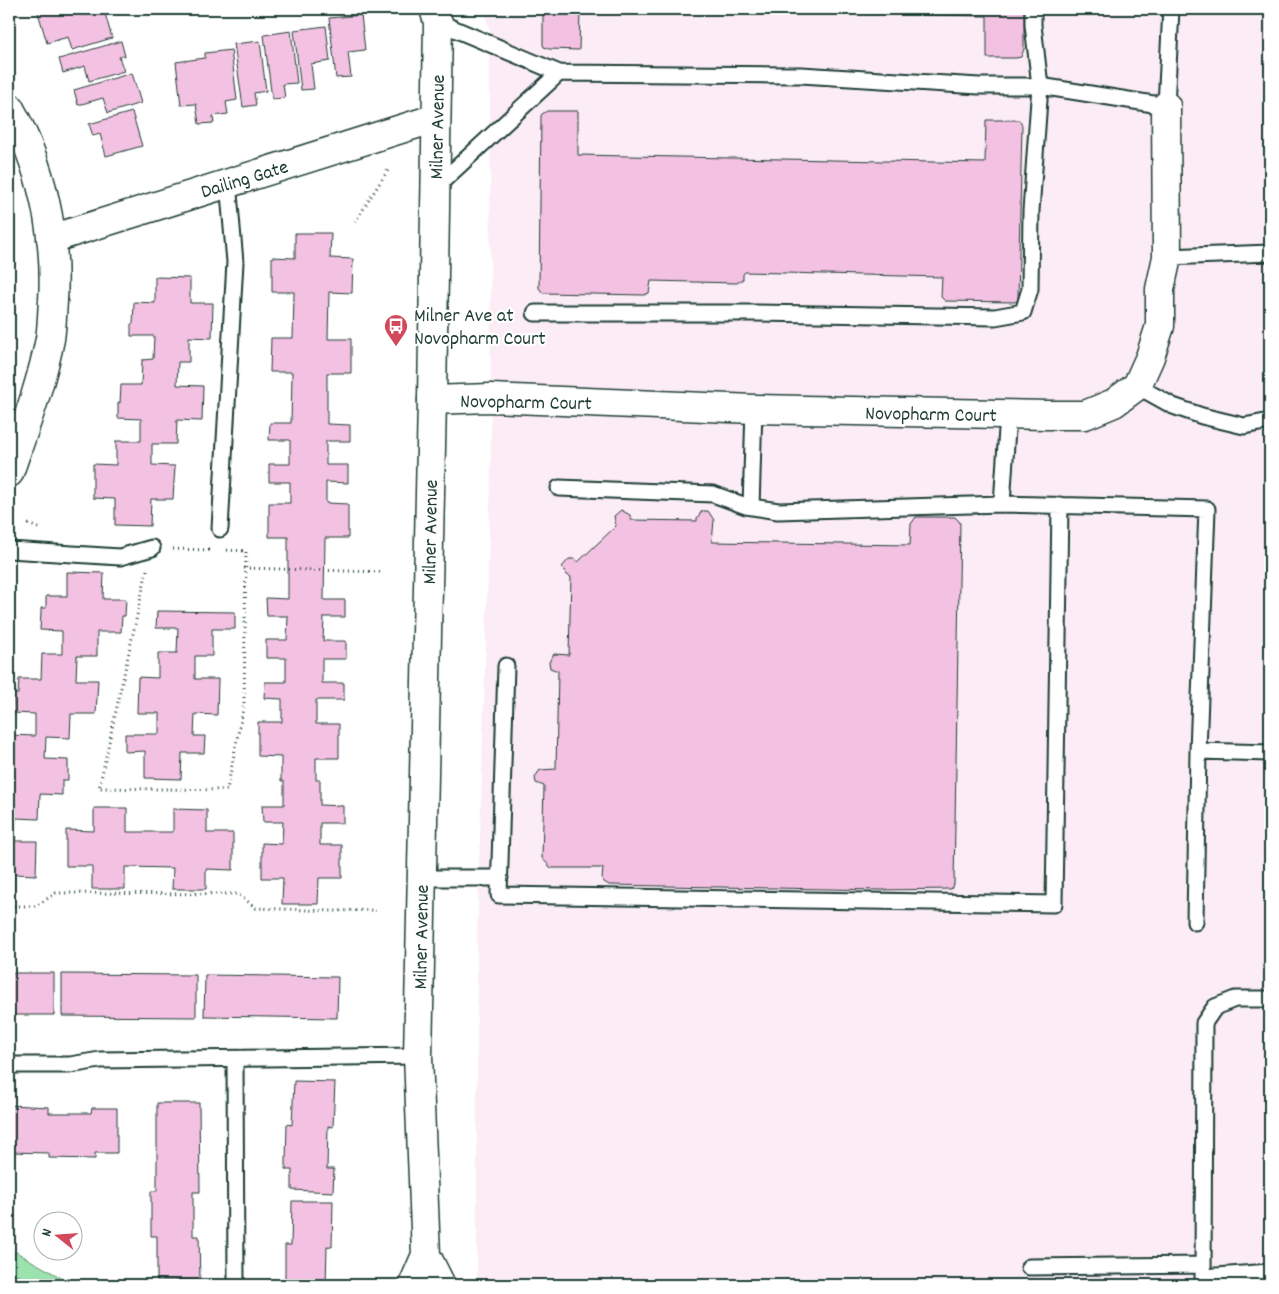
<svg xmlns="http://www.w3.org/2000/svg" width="1279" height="1294" font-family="Dekko,sans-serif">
<rect width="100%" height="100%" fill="#fff"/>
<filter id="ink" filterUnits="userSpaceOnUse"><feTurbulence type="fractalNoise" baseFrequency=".02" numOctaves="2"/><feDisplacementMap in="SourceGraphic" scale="10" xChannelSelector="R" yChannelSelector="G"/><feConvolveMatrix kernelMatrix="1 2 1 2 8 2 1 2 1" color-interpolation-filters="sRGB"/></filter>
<g filter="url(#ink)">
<!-- built -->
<path fill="#fbecf6" d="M484 9H1270V1285H477V941L491 468 490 32Z"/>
<!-- green -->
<path fill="#9ce2ae" stroke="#5e9071" d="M9 1248 74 1285H9Z"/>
<!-- building -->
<path fill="#f3c1e2" stroke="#1f3d34" d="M37 9H83L85 15 104 10 112 38 72 50 68 37 47 43Z
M543 9H580L579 50 549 49 544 47 543 45Z
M613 9H1024V49L1021 57 1016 58H987V16Z
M361 15 365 50 348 52 351 77 336 78 329 18Z
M326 26 330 61 311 64 314 89 301 90 294 30Z
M291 31 297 83 283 84 285 98 272 99 264 35Z
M121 41 125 56 119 57 124 71 89 81 85 66 63 73 59 59Z
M260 41 266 91 254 93 256 105 243 107 234 44Z
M231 50 237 100 226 102 228 114 213 116 214 123 199 124 196 104 181 105 176 62 205 58V53Z
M132 73 141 103 108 113 103 98 78 105 74 90Z
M547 111H578V155L985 163 986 120H1019L1022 125 1018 300 1015 302 945 301 941 297 942 277 745 272 743 274V279L737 283 651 281 649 293 644 295 543 293 539 288 541 116 542 114Z
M132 112 142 146 106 156 100 134 93 136 89 124Z
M295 233H331L330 258 353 259 352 293 329 292 328 339H351V373H327V424L350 425V441H326V465H348V483L326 482V503L348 504V538H325L324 600H345V617H324L323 641H346V659H322V683H344V700H316V724H339V758H316V780H320V805L343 806V823H320V845H342V878H319L318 904H282L283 878H262V843L282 844 283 822H263L262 805H284V781H281V757L258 756V722H282V699L264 698 265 682H286V658H266V640H287L288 616H267L266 598 288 599V537H269V503H290V482H269V464H290V440H269L270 423H291L292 372H270L271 338H293L294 292H272V257L295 258Z
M155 277 190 278V303H213L212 338 189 337V362H178L177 385 203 386 202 421 177 420 176 444H152V465L175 466 173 499H151L150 526 115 525V499L93 498V464L116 465V441H141V419L118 418V402L120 403 121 385H141L142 360 153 359 154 336H131V324H133L134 302 155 303Z
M621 510 630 515 631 520 697 521V518L702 511H708L714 520 712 542 910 545 911 524 916 517H955L958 520 960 523 954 884 951 889 881 890 609 885 604 882 602 879 603 868H551L542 858 544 786 536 783 535 777 540 770 556 769 558 671 550 668 549 662 554 654 569 655 571 577 567 575 562 567 569 559H574L578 562 616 526 614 516Z
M67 572 104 573 103 599H126L125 616H122L121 632H97V656H77L76 680H98L96 714H71L70 738 46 737 45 759 68 760V780H62V795L40 794 39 819 16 818 15 841H37L36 875 14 874V901H9V759H10V735L35 736V714L12 713 13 694H18L19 679H41L42 654H62V631L40 630 41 612V608H46V596H67Z
M157 611 235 612V629H212V656H195V679H218L217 715 195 714 194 736H205L204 753H182L181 779 145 778V751L125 752V734H159V713H137L138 677 158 678V653H177L178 628H156Z
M94 808H127V832H173V809L207 810V833H233V870L206 869V889H172L173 868 125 867V889H92V866H66V830L94 831Z
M9 973H54V1015H10V1021H9Z
M62 974 196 975V1017L62 1016Z
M205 975 338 977 337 1018 204 1016Z
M294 1081 335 1082 333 1127 328 1126 327 1169H334L333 1192 292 1190V1170H286V1160L287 1124 292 1125Z
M157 1103H199L200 1192H193V1236H199L200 1280H157V1236H151V1191H157Z
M9 1105 49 1107V1113H91L92 1108H117V1153H95V1159L49 1158V1153L9 1152Z
M292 1201H333L332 1247 327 1246 326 1285H285V1245H291Z"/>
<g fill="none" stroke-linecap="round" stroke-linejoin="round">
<!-- lane casing -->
<g stroke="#1f3d34" stroke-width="19">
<path id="lane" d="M1033 9V25L1040 86 1166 106 1171 9
M438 22 559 73 801 75 979 86H1040L1031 211 1030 289 1023 312 995 317 757 313H535
M436 187 559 73
M1167 257 1270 253
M1137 386 1173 406 1202 416 1244 426 1270 421
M1008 414 1002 504 1207 509 1198 751 1270 753
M559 488 713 494 746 506 778 511 1002 504
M751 507 754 409
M220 529 235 262 228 182
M9 550 120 557 152 548
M506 666 499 895 1054 904 1060 505
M421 878H500
M1195 922 1198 751
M235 1059 236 1285
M9 1065H70L100 1060 418 1056
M1029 1267 1203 1265
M1203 1277 1270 1272
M1203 1285 1204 1023 1215 1007 1235 999H1270"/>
</g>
<!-- street casing -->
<g stroke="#1f3d34" stroke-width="31">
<path id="street" d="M432 400 490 398 754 409 1047 415H1085L1114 403 1137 386 1150 357 1160 326V289L1167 257 1166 106"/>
</g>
<!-- secondary casing -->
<g stroke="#1f3d34" stroke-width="31">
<path id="secondary" d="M9 107C42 165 57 234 53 301 52 313 52 326 50 339 41 385 24 429 9 473
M51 239 436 118
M426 1255 441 1285
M413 1285 426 1255 418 1056 432 400 438 22 434 9"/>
</g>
<!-- path -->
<path stroke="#1f3d34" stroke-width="3" stroke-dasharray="1 4" stroke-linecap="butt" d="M355 222 388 170
M28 524 41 529
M173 549 212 550
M244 568 383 572
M147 570 99 788 227 790 244 704 246 551 225 550
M9 906H36L56 893 238 894 256 908 331 911 376 910
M9 1270 33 1285"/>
<!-- lane -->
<use href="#lane" stroke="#fff" stroke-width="15"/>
<!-- street -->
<use href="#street" stroke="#fff" stroke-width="28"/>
<!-- secondary -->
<use href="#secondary" stroke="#fff" stroke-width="28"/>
</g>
</g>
<!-- icons -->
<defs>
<g id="bus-pin" transform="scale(1.25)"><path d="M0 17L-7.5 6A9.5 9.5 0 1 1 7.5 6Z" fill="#d1495b" stroke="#fff"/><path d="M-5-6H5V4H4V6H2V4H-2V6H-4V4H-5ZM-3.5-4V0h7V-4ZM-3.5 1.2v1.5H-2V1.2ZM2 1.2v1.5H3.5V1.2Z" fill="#fff"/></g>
</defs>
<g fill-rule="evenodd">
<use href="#bus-pin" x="396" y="326"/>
</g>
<g text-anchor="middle" stroke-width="4.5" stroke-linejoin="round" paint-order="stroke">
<!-- street labels -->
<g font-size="20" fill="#1f3d34" stroke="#fff">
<text transform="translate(436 127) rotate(-89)" y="7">Milner Avenue</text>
<text transform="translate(244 178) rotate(-17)" y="7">Dailing Gate</text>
<text transform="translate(526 401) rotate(1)" y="7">Novopharm Court</text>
<text transform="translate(931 413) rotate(1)" y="7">Novopharm Court</text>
<text transform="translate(429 532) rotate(-89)" y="7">Milner Avenue</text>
<text transform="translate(420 937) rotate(-89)" y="7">Milner Avenue</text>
</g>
<!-- poi labels -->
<g font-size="20" fill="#1f3d34" stroke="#fff" text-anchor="start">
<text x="414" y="321">Milner Ave at<tspan x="414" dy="23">Novopharm Court</tspan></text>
</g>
</g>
<!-- margin -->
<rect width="1279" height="1294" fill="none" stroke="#fff" stroke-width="30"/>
<rect x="15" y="15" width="1249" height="1264" fill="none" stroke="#1f3d34" stroke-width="2" filter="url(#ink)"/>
<!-- north arrow -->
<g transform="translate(58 1236) rotate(287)"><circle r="24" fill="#ffffff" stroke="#a5b1ae"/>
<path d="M0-4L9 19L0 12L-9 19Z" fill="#d1495b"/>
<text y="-8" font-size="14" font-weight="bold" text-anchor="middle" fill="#1f3d34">N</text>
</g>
</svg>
